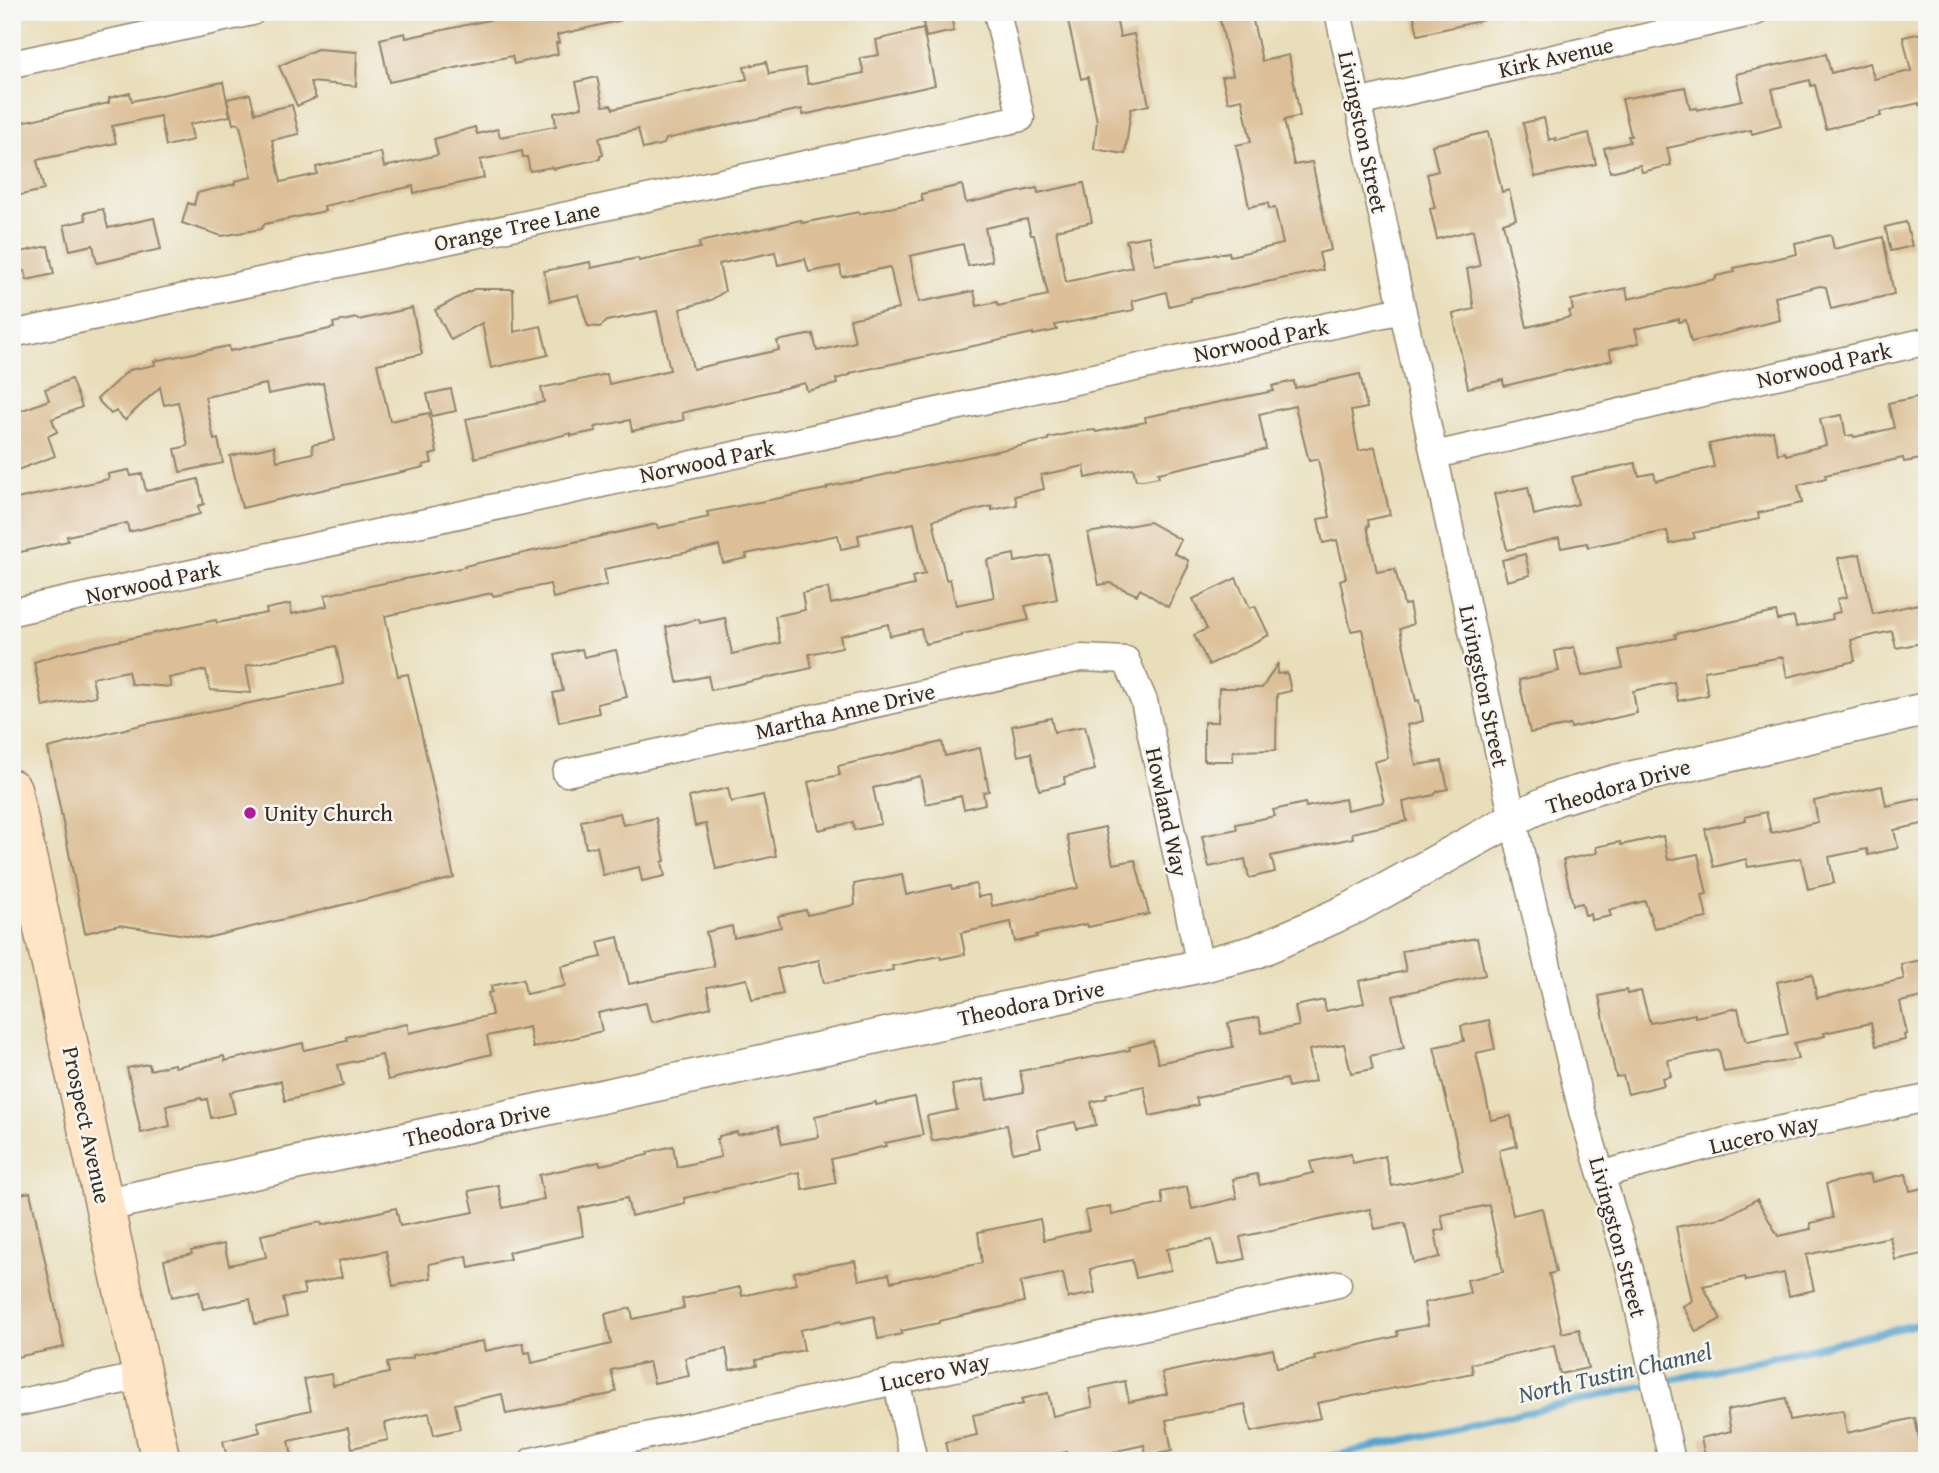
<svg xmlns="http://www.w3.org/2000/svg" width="1939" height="1473" font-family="'Gentium Book Plus',serif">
<rect width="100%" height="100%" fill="#f6f6f2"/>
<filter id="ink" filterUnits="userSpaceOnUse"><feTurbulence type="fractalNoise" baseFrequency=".0143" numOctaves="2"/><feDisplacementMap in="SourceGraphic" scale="14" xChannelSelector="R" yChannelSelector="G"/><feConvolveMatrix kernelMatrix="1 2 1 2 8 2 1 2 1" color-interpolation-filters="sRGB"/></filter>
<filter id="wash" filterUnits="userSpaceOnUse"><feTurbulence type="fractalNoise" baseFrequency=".00686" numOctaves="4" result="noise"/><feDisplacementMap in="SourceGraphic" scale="28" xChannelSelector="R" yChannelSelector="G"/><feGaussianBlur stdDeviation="1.57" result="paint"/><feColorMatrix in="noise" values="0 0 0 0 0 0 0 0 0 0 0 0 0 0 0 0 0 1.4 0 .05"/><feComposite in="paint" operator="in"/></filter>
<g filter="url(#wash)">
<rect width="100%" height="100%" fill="#e9deba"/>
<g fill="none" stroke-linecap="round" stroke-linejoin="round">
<!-- stream -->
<path stroke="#57a4d0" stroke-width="7" d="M1311 1461 1927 1322"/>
</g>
<g id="blocks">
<!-- building -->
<path fill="#dcbf97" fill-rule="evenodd" d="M493 12H621L622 20 557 35 559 43H556L558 54 514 64 512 56 389 82 380 39 405 33 406 38 494 19Z
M921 12H950L954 31 926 37Z
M1066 12H1115L1120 37 1134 34 1149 105 1131 109 1125 154 1094 149 1097 121 1088 77 1081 79Z
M1218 12H1251L1262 61 1289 55 1300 116 1284 120 1294 165 1312 162 1331 250 1319 253 1323 270 1191 298V301L1169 306 1166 292 1132 301 1134 310 1055 325 1057 330 1033 335V333L850 373V375L836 379 837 384 807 391 805 383 682 413 684 420 632 431 630 420 595 427 596 431 571 436V433L475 458 466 419 544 402 541 388 607 374 609 384 670 370 657 311 607 321 600 327 588 326 578 295 550 301 544 271 590 262 591 268 638 258 639 261 700 248 699 242 770 227 801 220 802 223 859 212V214L923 201 921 194 962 185 966 203 1037 188 1038 193 1084 183 1092 222 1056 230 1066 282 1132 267 1126 240 1149 236 1155 265 1229 252 1230 256 1283 244 1275 208 1269 209 1268 203 1249 207 1236 145 1251 142 1242 99 1228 102 1222 77 1233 75ZM1027 219 1031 235H1034L1048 295 998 306 997 302 977 306 974 291 919 302 910 256 963 244 968 266 992 261 985 228ZM775 252 778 265 805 259 809 272 840 266 842 277 890 267 899 309 850 319 855 342 817 351 813 334 777 341 779 350 693 369 680 309 711 300 725 291 719 264Z
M1413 12H1483L1484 20 1418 35Z
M923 29 935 85 803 115 802 109 737 123 666 139 664 144 643 149 638 129 599 138 603 155 600 156V159L553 169 552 167 530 171 527 157H523L522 151 480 160 484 178 414 193 413 186 324 206 325 211 265 224 261 229 222 236 182 223 188 203 194 205 197 193 235 184V181L252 177 240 126 238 123 233 124 227 99 250 94 255 113 292 105 299 134 272 140 281 182 317 174 316 167 381 152 384 167 438 155 434 139 475 127 477 134 498 129 500 137 556 126 554 113 582 107 576 82 597 77 603 106 611 105 613 109 747 79 744 67 766 62 769 74 805 68 808 84 864 73 860 58 879 55 876 40Z
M1927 32V104L1919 105V103L1880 112 1881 116 1826 129 1815 85 1811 86 1810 80 1772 89 1781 126 1752 134 1751 130 1667 148 1671 165 1642 172 1640 165 1610 172 1604 148 1630 142 1628 136H1631L1622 99 1685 87 1690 109 1697 108V110L1742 100 1736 74 1826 54 1831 73 1870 63 1874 79 1911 71 1903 37Z
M317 49 357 52 356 86 310 82 316 98 297 106 279 66Z
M223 82 230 116 190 124 193 140 166 146 160 116 112 126 116 143 37 160 44 190 12 197V124L109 103V98L130 93 132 101Z
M1544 118 1549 140 1556 138V141L1589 133 1596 164 1535 177 1523 123Z
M1488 132 1502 192 1509 190 1516 219 1503 223 1527 327 1571 317 1569 311 1573 310 1571 300 1626 288 1628 299 1716 279V276L1735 272 1734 268 1797 254 1795 243 1831 235 1834 249 1883 237 1894 294 1831 309 1826 287 1820 286 1775 297 1780 320 1691 342 1686 320 1679 322V319L1635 329 1639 343 1609 350 1612 360 1504 386 1503 380 1468 388 1453 314 1474 309 1467 269 1480 266 1473 230 1437 239 1430 209 1435 208 1427 174 1438 171 1432 145Z
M103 209 108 228 154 218 161 249 97 263 93 245 70 250 64 225 86 220 84 213Z
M1906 222 1912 246 1891 251 1885 227Z
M48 246 54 274 27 280 25 271 12 274V254Z
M474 289H513L514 332 541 326 548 355 491 368 482 323 451 340 435 310Z
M412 308 422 354 377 364 390 421 429 413 437 453 430 455 432 463 423 465 424 467 242 508 230 456 274 446 277 461 313 453 312 445 335 440 323 383 268 394 266 384 205 397 214 440 218 439 223 463 180 472 175 449 188 446 178 402 164 405 160 387 125 420 116 411 111 414 97 399 129 370 155 365 154 361 229 346 230 351 334 328 333 323 357 318 358 320Z
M1360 374 1367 408 1351 411 1359 451 1375 447 1390 515 1368 520 1369 526H1367L1377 572 1395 569 1404 605 1409 604 1413 624 1400 629 1416 701 1419 700 1423 721 1407 725 1416 765 1442 761 1448 789 1438 791 1434 795 1403 802 1407 821 1352 833 1353 838 1271 856 1275 872 1249 878 1245 859 1209 867 1202 836 1237 829 1236 824 1275 816 1273 810 1305 803 1306 807 1345 799 1347 810 1384 802 1374 762 1388 758 1362 629 1351 631 1340 580 1346 578 1337 540 1323 543 1318 519 1330 517 1318 459 1309 461 1295 406 1259 414 1266 449 1158 473 1159 477 1144 480H1136L1133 468 1086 478 1084 466 1041 475 1044 489 1015 496 1017 505 992 510V506L933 520 946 580 950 579 956 605 994 597 987 560 1014 554 1015 562 1049 555 1057 599 1025 606 1029 620 962 634V636L925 644 921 629 890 636 888 624 840 636 842 647 809 654 812 668 711 690 708 676 677 682 666 627 699 619 700 623 725 618 732 654 780 643 775 616 805 610 802 593 828 588 831 604 914 585 912 577 925 574 914 523 858 535 860 545 841 549 838 535 746 554 747 558 723 563 719 546 604 569 607 585 553 598 550 584 493 596 492 593 385 616 398 676 408 674 454 878 206 938 119 925 85 933 48 748 141 725 344 684 336 646 246 666 251 693 210 690 206 670 169 678 171 687 131 684 128 671 92 678 96 696 43 707 34 662 62 653 169 630 216 620 217 623 267 613 266 609 290 604 292 614 327 606 325 595 465 567 464 566 657 524 658 528 709 517 707 512 827 489V487L1048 440V438L1076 432 1095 430 1096 432 1146 422 1145 417 1274 391 1272 386 1294 381 1295 388Z
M71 379 82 407 52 419 57 432 48 436 55 456 12 472V414L49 400 45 389Z
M451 389 456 411 432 416 427 394Z
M1927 395V458L1904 462 1903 458 1825 475 1826 478 1798 485 1802 503 1758 513 1759 519 1693 533 1695 538 1670 544 1667 531 1588 547 1587 543 1561 548 1559 538 1507 550 1494 494 1528 487 1534 515 1578 504 1572 477 1635 463 1639 476 1654 473 1656 481 1714 467 1709 444 1773 431 1778 454 1785 452 1786 455 1826 445 1820 419 1842 415 1846 436 1853 435 1854 437 1894 428 1888 403Z
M129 470 131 476 142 474 146 491 198 479 204 504 198 506 200 514 129 532 127 523 67 536 68 541 12 554V500L109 479 108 474Z
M1149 522 1181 540 1174 553 1188 560V567L1168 607 1140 589 1137 595 1110 583 1099 585 1088 533Z
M1525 554 1530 575 1507 581 1502 560Z
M1860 554 1873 614 1927 602V642L1896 648 1892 631 1851 640 1855 661 1787 677 1783 657 1704 671 1708 695 1678 701 1674 682 1633 691 1637 713 1571 728 1570 725 1530 733 1519 680 1559 671 1555 651 1574 647 1582 676 1623 668 1619 650 1676 638 1675 634 1776 612 1778 620 1794 617 1796 627 1833 619 1832 614 1840 612 1837 599 1847 597 1838 558Z
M1236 578 1250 608 1255 606 1269 635 1209 665 1194 635 1207 629 1193 599Z
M582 649 584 657 616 650 627 697 597 704 599 713 559 722 553 693 563 691 555 655Z
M1278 663 1277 674 1287 673 1291 691 1277 694 1276 750 1233 751V761H1204V722H1218L1219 688H1262Z
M1051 718 1054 732 1085 726 1095 770 1064 777 1065 784 1039 790 1031 753 1018 756 1012 726Z
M942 742 945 756 980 748 989 791 983 792 985 804 964 809 961 796 926 804 920 776 873 788 881 824 854 830 853 822 819 830 808 782 840 775 838 766Z
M1882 786 1886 806 1927 797V823L1894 830 1898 848 1868 855 1867 849 1829 857 1834 883 1808 889 1801 858 1748 867 1746 859 1714 867 1705 829 1746 820 1745 817 1766 812 1771 833 1818 822 1814 801Z
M728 788 731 802 763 795 776 856 716 869 706 824 695 826 689 797Z
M620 813 623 825 656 818 665 861 662 862 665 876 642 881 639 867 603 875 597 846 586 848 581 821Z
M1105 827 1113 864 1135 860 1149 914 1088 927 1087 924 1036 935 1037 937 1015 942 1011 922 961 933 965 954 941 959 940 956 892 966 893 970 824 983 819 960 777 969 783 994 752 1000 747 979 707 987 711 1007 653 1022 650 1020 646 1003 598 1013 602 1031 533 1048 529 1027 487 1036 491 1054 388 1080 382 1055 338 1065 343 1086 285 1101 281 1081 230 1092 235 1113 211 1118 207 1099 202 1100 201 1098 166 1106 170 1126 141 1133 127 1068 149 1064 150 1070 174 1064 175 1067 224 1056 225 1061 303 1043 304 1050 347 1041 346 1037 407 1024 409 1033 492 1015 488 993 492 992 491 986 523 979 526 994 565 986 561 966 602 957 598 942 618 937 629 984 714 966 706 932 732 926 734 938 781 927 778 916 806 910 807 915 855 905 854 884 902 874 906 895 951 885 952 889 976 884 978 897 990 895 992 906 1078 888 1067 835Z
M1663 836 1668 860 1698 854 1707 894 1702 895 1707 918 1654 928 1645 901 1609 910 1611 916 1591 920 1590 914 1585 915 1582 903 1573 905 1563 860 1597 853 1596 847 1620 842 1621 845Z
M1477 938 1485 975 1393 996 1404 1048 1370 1056 1373 1069 1351 1073 1344 1044 1309 1050 1315 1081 1288 1087 1286 1079 1196 1098 1198 1105 1150 1116 1144 1086 1106 1094 1107 1098 1091 1102 1096 1125 1077 1129 1075 1122 1037 1130 1041 1147 1013 1153 1007 1125 932 1141 927 1116 957 1110 952 1085 983 1079 987 1100 1024 1092 1020 1071 1130 1050 1129 1047 1153 1041 1158 1063 1233 1047 1228 1023 1259 1017 1262 1033 1299 1026 1295 1006 1324 1000 1326 1011 1364 1003 1359 981 1406 971 1402 951Z
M1927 959V996L1900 1002 1907 1034 1904 1035 1905 1040 1876 1046 1871 1023 1824 1033 1825 1036 1794 1043 1798 1059 1724 1072 1719 1050 1668 1060 1671 1076 1662 1078 1664 1085 1628 1094 1623 1076 1616 1077 1599 996 1626 990 1627 994 1641 991 1650 1023 1695 1014V1017L1738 1008 1745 1040 1748 1042 1788 1034 1777 982 1812 974 1817 998 1904 979 1901 964Z
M1489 1020 1495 1049 1476 1053 1491 1120 1511 1116 1517 1146 1499 1150 1513 1215 1542 1208 1556 1272 1549 1274 1562 1333 1579 1329 1588 1368 1560 1374 1554 1345 1471 1364 1473 1373 1317 1403 1321 1418 1251 1432 1245 1404 1166 1420 1172 1451 1147 1456 1144 1445 1093 1456 1094 1461H1068L1067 1452 1025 1461H949L945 1442 977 1435 973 1415 1023 1404 1021 1399 1048 1393 1053 1416 1093 1407 1089 1389 1125 1381 1129 1402 1167 1394 1162 1373 1273 1349 1277 1368 1315 1360 1314 1356 1398 1336 1397 1331 1428 1325 1424 1303 1470 1293 1467 1280 1503 1272 1489 1205 1441 1215 1444 1229 1435 1231 1440 1257 1414 1263 1405 1223 1375 1229 1370 1209 1240 1237 1245 1259 1218 1265 1212 1240 1167 1249 1171 1270 1136 1278 1132 1260 1090 1269 1095 1293 1068 1298 1063 1273 1020 1282 1024 1302 939 1321V1323L901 1331 902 1334 878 1339 874 1316 842 1323 841 1321 800 1330 804 1350 756 1360 757 1365 730 1370 726 1349 685 1358 689 1376 654 1383 649 1362 611 1370 616 1391 611 1394 506 1414 502 1394 455 1404 460 1429 434 1435 429 1413 385 1423 388 1440 352 1448 348 1428 289 1441 293 1461H228L223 1441 260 1432 257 1422 311 1410 304 1379 331 1374 333 1385 389 1373 387 1363 413 1358V1355L483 1341 485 1351 523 1343 525 1353 530 1352 532 1363 611 1344 605 1314 631 1308 633 1319 684 1308 682 1299 707 1294 740 1287 742 1296 796 1284 794 1272 855 1261 859 1280 889 1274 891 1282 982 1263 978 1232 1040 1219 1044 1240 1089 1230 1085 1211 1110 1206 1112 1215 1163 1204 1161 1192 1187 1187 1192 1209 1237 1198 1233 1179 1257 1174 1260 1185 1313 1173 1310 1162 1351 1154 1353 1163 1385 1156 1392 1186 1463 1171 1434 1047 1464 1041 1461 1026Z
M915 1097 923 1135 885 1143 886 1146 831 1159 836 1183 803 1190 799 1172 684 1198 685 1203 631 1216 627 1198 579 1208 583 1236 508 1252 510 1259 469 1268 467 1256 429 1264 431 1278 393 1286 386 1251 338 1261 342 1277 303 1285 305 1294 283 1298 287 1317 255 1324 250 1299 203 1309 199 1291 172 1297 164 1260 192 1254 191 1251 224 1244 229 1265 266 1257 261 1235 321 1222 322 1225 396 1208 400 1226 474 1212 469 1191 498 1185 503 1208 544 1199 539 1175 599 1162 600 1165 648 1155V1152L673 1146 677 1167 721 1157 717 1139H719V1136L737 1132 738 1135 778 1126 782 1144 819 1137 815 1116 876 1102V1105Z
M1870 1174 1872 1182 1906 1174 1910 1191 1927 1187V1253L1895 1260 1890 1237 1806 1255 1814 1290 1789 1296 1784 1273 1746 1281 1745 1277 1703 1286 1721 1319 1696 1332 1683 1306 1692 1301 1676 1227 1725 1217 1757 1199 1778 1236 1811 1229 1810 1223 1833 1218 1826 1184Z
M30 1192 64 1347 12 1358V1196Z
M1786 1398 1790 1420 1843 1410 1847 1433 1915 1418 1922 1454 1890 1461H1706L1701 1438 1731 1431 1727 1410Z"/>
</g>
</g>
<g filter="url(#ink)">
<use href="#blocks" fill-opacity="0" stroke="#92846c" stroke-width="2"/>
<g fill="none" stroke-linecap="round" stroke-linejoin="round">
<!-- minor casing -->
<g stroke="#92846c" stroke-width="29">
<path id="minor" d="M1338 12 1513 819 1582 1111 1630 1270 1672 1461
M12 64 252 12
M1357 103 1755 12
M12 334 1021 118 997 12
M1435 455 1927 341
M12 612 1402 310
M566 773 1081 658 1126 660 1144 701 1200 966
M1603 1174 1726 1141 1927 1098
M896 1380 914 1461
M12 1404 142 1376
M532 1461 1338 1284"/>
</g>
<!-- tertiary casing -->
<g stroke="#92846c" stroke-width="36">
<path id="tertiary" d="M104 1205 1200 966 1255 952 1305 930 1355 907 1513 819 1555 799 1614 782 1927 709"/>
</g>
<!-- secondary casing -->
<g stroke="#92846c" stroke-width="41">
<path id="secondary" d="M12 789 161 1461"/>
</g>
<!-- minor -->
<use href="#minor" stroke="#fff" stroke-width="26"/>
<!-- tertiary -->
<use href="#tertiary" stroke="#fff" stroke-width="33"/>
<!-- secondary -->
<use href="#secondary" stroke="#ffe4c6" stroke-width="38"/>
</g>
</g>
<!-- markers -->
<circle fill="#b5179e" stroke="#f6f6f2" stroke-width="2.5" cx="250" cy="813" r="7"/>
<g text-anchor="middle" stroke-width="5" stroke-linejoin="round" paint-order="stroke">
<!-- street labels -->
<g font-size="23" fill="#3b2a1e" stroke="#f6f6f2">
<text transform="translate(1556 57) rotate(-13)" y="8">Kirk Avenue</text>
<text transform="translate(1363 132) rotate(78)" y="8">Livingston Street</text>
<text transform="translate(517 226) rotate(-12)" y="8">Orange Tree Lane</text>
<text transform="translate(1261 340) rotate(-12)" y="8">Norwood Park</text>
<text transform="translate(1824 365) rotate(-13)" y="8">Norwood Park</text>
<text transform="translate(707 461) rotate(-12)" y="8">Norwood Park</text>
<text transform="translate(153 582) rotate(-12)" y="8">Norwood Park</text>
<text transform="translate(1484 686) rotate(78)" y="8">Livingston Street</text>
<text transform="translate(845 711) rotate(-13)" y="8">Martha Anne Drive</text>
<text transform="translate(1618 786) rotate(-16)" y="8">Theodora Drive</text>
<text transform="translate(1167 812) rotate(78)" y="8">Howland Way</text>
<text transform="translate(1031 1003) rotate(-12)" y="8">Theodora Drive</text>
<text transform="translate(477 1124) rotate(-12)" y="8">Theodora Drive</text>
<text transform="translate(87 1125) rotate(78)" y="8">Prospect Avenue</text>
<text transform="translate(1764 1134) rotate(-13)" y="8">Lucero Way</text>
<text transform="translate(1618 1237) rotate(75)" y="8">Livingston Street</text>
<text transform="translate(935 1372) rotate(-12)" y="8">Lucero Way</text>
</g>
<!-- poi labels -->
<g font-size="23" fill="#3b2a1e" stroke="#f6f6f2" text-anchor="start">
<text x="264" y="821">Unity Church</text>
</g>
<!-- water labels -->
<g font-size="24" font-style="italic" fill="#465b65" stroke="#f6f6f2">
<text transform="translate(1615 1373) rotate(-13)" y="8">North Tustin Channel</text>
</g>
</g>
<!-- margin -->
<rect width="1939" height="1473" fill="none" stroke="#f6f6f2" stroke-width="42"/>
</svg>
